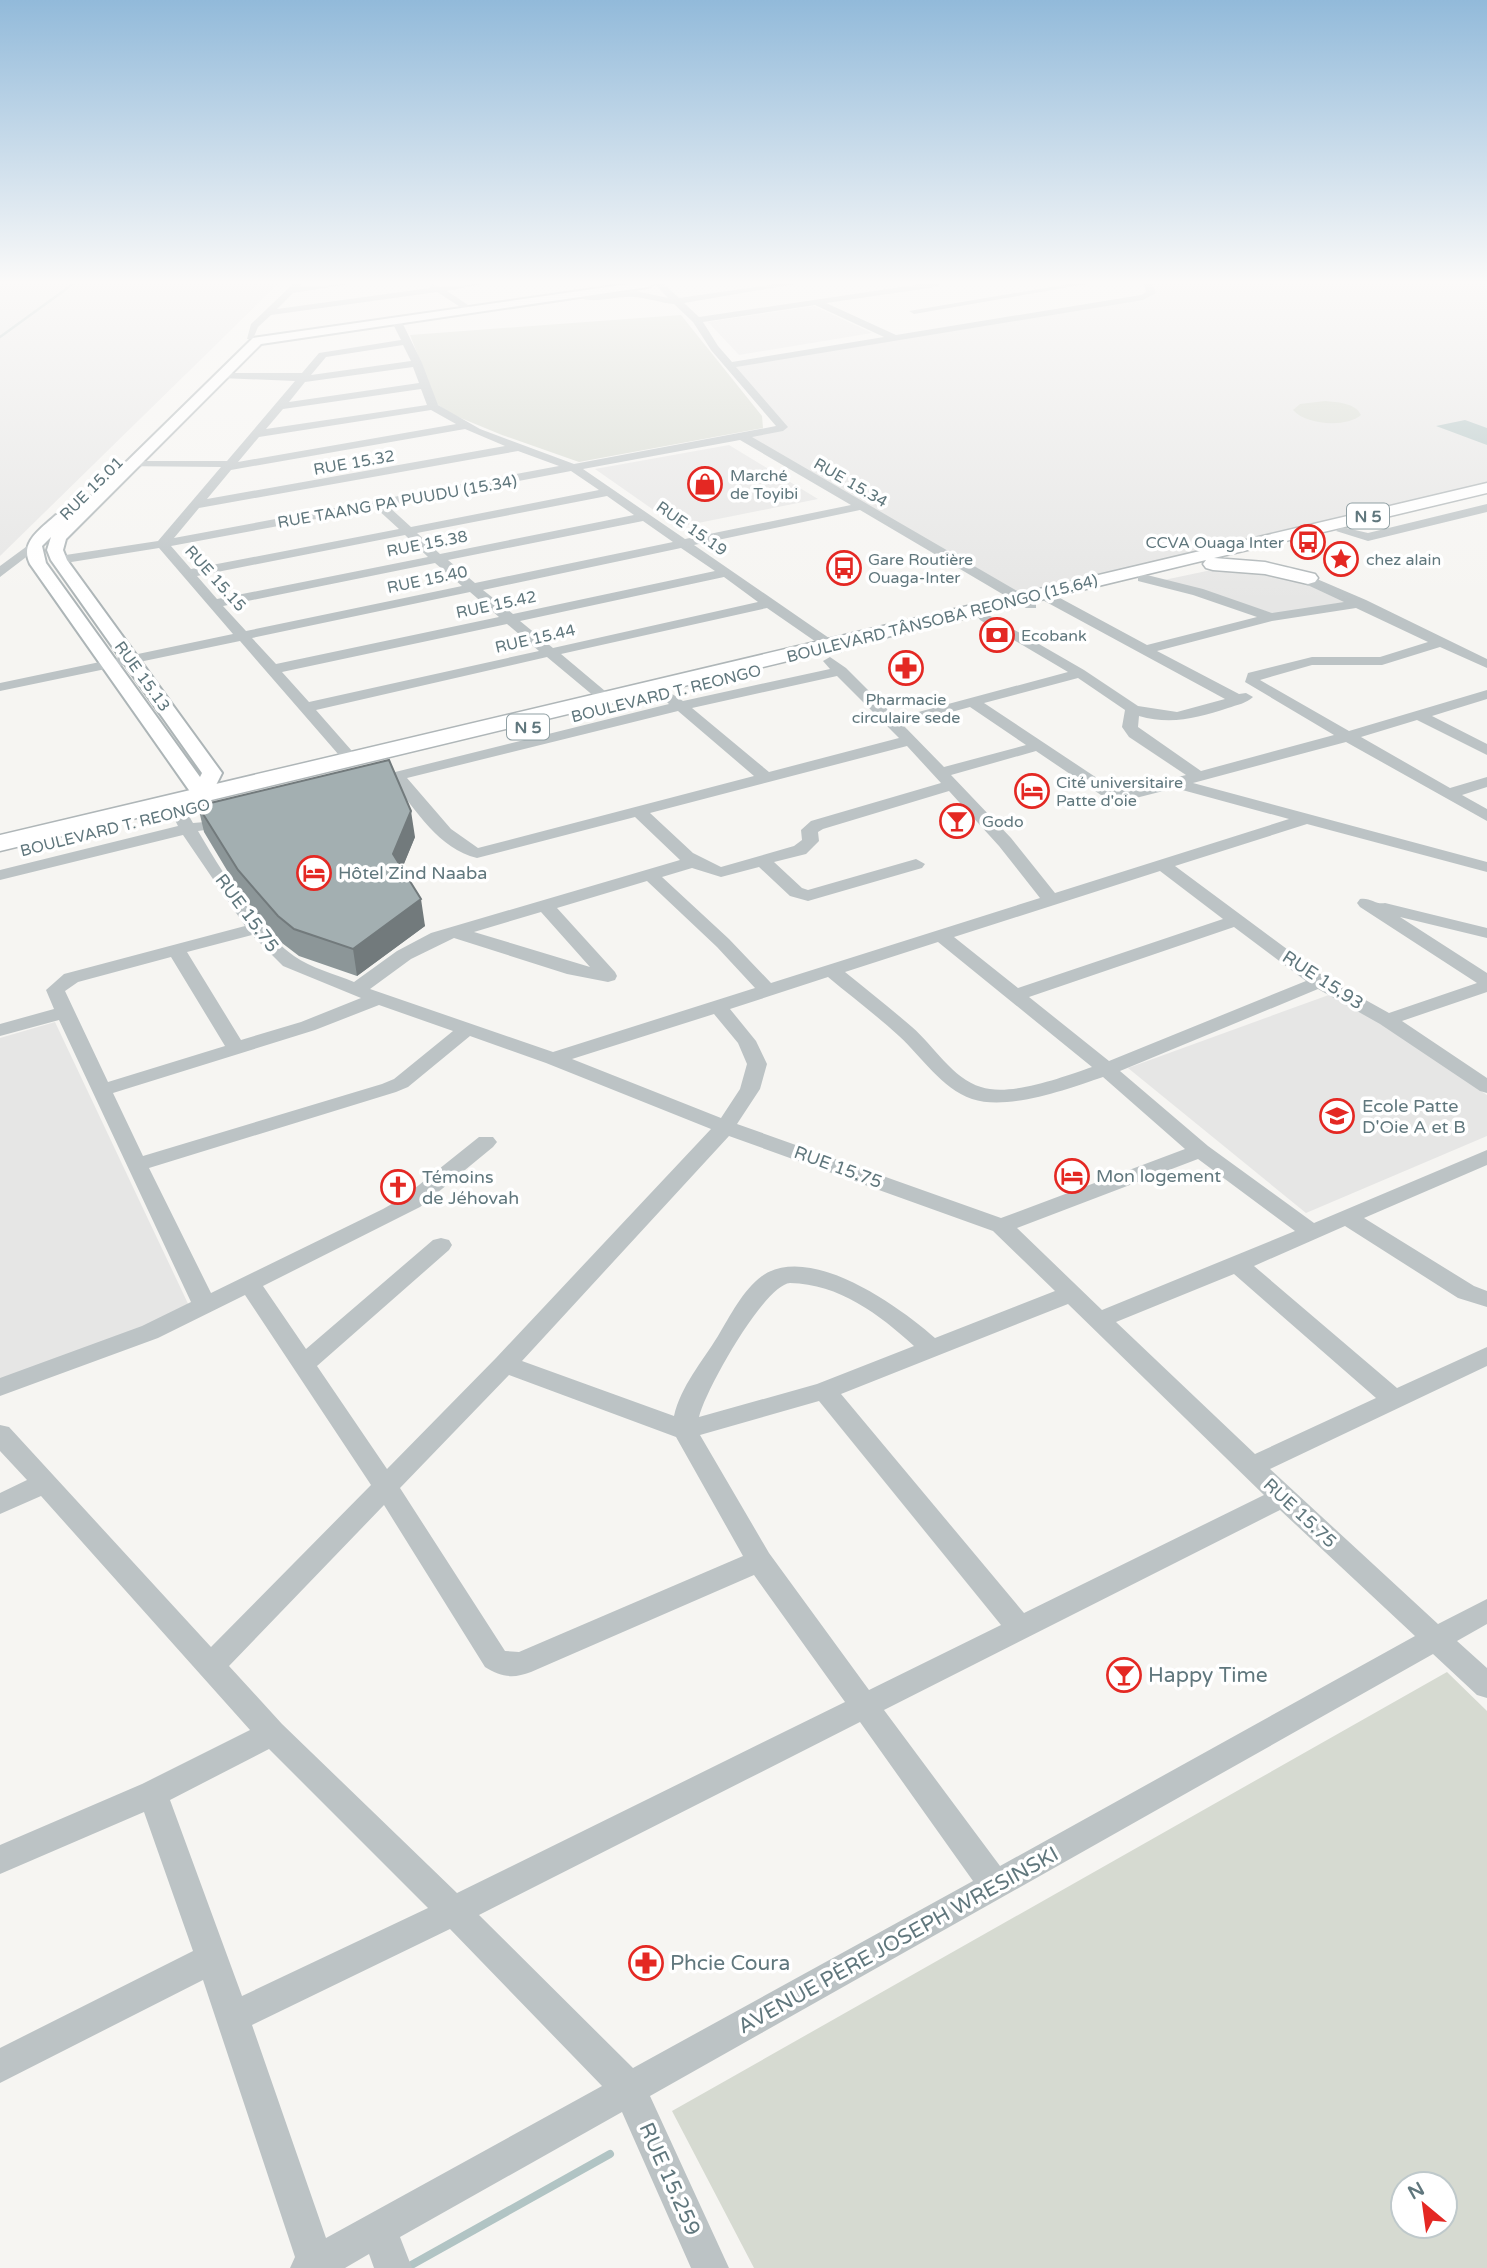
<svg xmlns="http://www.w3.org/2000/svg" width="1487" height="2268" font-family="'Varela Round',sans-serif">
<rect width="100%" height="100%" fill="#f6f5f2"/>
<!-- built -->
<path fill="#e6e6e5" d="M0 284H278L0 556Z
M1147 284H1487V488L1020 599 744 437 779 429 729 365 1149 294Z
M814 306 872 333 739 355 708 322Z
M729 445 818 499 678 527 595 469Z
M1221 568H1249L1299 580 1346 602 1275 614 1164 580Z
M1337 992 1487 1095V1136L1306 1213 1128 1068Z
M55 1022 191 1310 0 1384V1038Z"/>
<!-- green -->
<path fill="#d6dad1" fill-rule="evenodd" d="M681 315 762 416 763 428 579 462 502 435 451 414 437 404 410 335Z
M1325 401C1337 402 1356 403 1361 415 1346 428 1306 425 1293 410L1300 404Z
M1447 1672 1487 1711V2268H754L672 2111ZM1403 2184H1445V2226H1403Z"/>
<!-- water -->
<path fill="#b1c4c4" d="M1465 420 1487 428V445L1436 426Z"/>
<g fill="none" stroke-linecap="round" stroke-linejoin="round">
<!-- stream-far1 -->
<path stroke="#b1c4c4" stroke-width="2.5" d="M0 337 73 284"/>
<!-- stream -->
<path stroke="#b1c4c4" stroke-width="8" d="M406 2268 610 2154"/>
<!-- major casing -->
<g stroke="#adb5b7" stroke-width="4">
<path id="major" d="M628 284H654L648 287 261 344 66 539 63 550 67 560 222 773C213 792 197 823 172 816L169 812 191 793 30 564C19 542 41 529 56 515H66L67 520 253 338ZM51 537 47 550 51 560 202 773 200 777 46 563 42 546Z"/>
</g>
<!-- highway casing -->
<g stroke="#afb6b8" stroke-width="3">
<path id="highway" d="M1487 483V493L1214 558 1265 562 1315 574 1318 578 1315 582 1308 584 1265 574 1213 570 1206 568 1203 564 1206 560 0 851V835Z"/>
</g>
<!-- minor -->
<path fill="#bcc3c5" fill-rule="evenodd" d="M293 284H302L300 287 350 284 293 293 277 309 430 288 432 284 440 287 482 284 447 291 471 307 473 309 468 312 437 292 271 315 258 327 253 339H247L251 324Z
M655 284H664L679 298 776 284H795L684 303 699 317 921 284H940L936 287 826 303 896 335 1141 295 1146 292 1144 284H1152L1156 293 1143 300 736 367 788 427 783 431 752 437 1036 602V608H1026L860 510 694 545 842 647V653H832L767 608 561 654 611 696 613 699 606 703 601 702 547 657 316 710 359 759 351 764 345 762 240 641 0 691V683L233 634 159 548 59 564 53 560 59 556 158 541 221 467 116 466 112 465V461H227L295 381 221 378 216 375 217 373H302L319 353 401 340 391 320 396 317 401 320 422 363 438 405 480 429 574 464 776 426 711 350 693 322 674 304C661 303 648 298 635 297 613 295 591 307 572 294L577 291 588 295 636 291 668 298ZM815 305 884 337 732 362 718 346 703 322ZM403 345 411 361 311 375 326 357ZM413 367 419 383 289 402 305 382ZM421 389 427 405 266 429 283 409ZM431 410 456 424 238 462 259 437ZM465 429 505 446 207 499 231 470ZM740 440 851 505 685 539 583 469ZM518 451 559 466 174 538 199 508ZM571 471 599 490 411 527 388 506ZM607 496 634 515 440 554 417 533ZM376 508 399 529 191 569 171 546ZM643 521 673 542 475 583 448 560ZM405 535 428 557 217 599 197 576ZM681 548 715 571 513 614 483 590ZM435 563 462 586 246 631 223 606ZM724 577 758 602 553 648 520 621ZM470 592 499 617 276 664 252 638ZM507 624 539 651 309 702 282 672Z
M1069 284H1087L914 314 909 311Z
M1487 504V512L1368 541 1336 531 1342 527 1368 533Z
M34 541 40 545 38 548 0 577V566Z
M1289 567 1366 600 1487 659V668L1440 647 1382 665H1312L1260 680 1349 731 1487 690V699L1432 716 1487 744V755L1417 720 1361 737 1450 788 1487 777V787L1462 795 1487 809V821L1346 742 1193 783 1487 862V872L1307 824 1175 866 1326 978 1389 1013 1477 983 1360 907 1357 903 1360 899C1370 897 1376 905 1385 903L1487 928V938L1400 917 1487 973V992L1402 1021 1487 1078V1093L1480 1091 1380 1024 1318 989 1120 1071 1208 1146 1314 1223 1487 1150V1165L1364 1218 1474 1286 1487 1291V1307L1458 1298 1345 1226 1254 1266 1397 1388 1487 1347V1366L1270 1469 1438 1624 1487 1599V1624L1457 1641 1487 1668V1698L1477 1695 1433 1654 650 2096 729 2268H691L622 2112 400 2237 412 2268H374L369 2254 345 2268H290L295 2257 203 1980 0 2083V2048L193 1951 144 1812 0 1874V1845L142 1784 250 1730 41 1496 0 1514V1493L27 1480 0 1451V1425L9 1427 211 1647 371 1485 245 1295 158 1338 0 1396V1378L142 1326 191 1302 59 1020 0 1036V1024L54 1009 46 990 64 974 245 926 183 835 0 880V870L178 826 171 812 173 809H185L193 823 205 822 207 826 205 830 198 831C220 869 259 932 294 956 311 968 335 974 354 982L397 951 431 933 680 860 635 817 477 858C439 849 416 810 393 782L369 788 363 786 361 783 363 780 669 704 659 694 666 690 683 701 830 669 823 661 830 657 846 668 896 718 1068 672 980 620 978 617 985 613 1084 670 1138 706 1177 712 1225 699 1037 597V591H1047L1147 645 1257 617 1193 595 1138 581V575L1143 574 1203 589 1272 613 1344 602 1284 574 1282 571ZM1356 608 1428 642 1380 657H1312L1248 673 1245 682 1334 735 1201 771 1138 727 1139 716C1171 725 1198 718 1228 708 1237 705 1247 703 1253 697L1246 693 1239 694 1157 651 1272 621ZM837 676 899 738 769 772 692 708ZM1078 678 1125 710 1122 727 1129 737 1186 775 1128 790 1112 788 984 703ZM970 707 1026 745 944 767 903 725ZM678 711 754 776 478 848 451 829 407 778ZM907 746 941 783 811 821 801 830 802 840 794 846 721 867 693 853 650 813ZM1036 751 1101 795 1128 800 1175 788 1289 819 1055 893 1011 838 951 775ZM949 791 999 846 1040 898 771 983 729 939 662 877 692 868 721 877 759 867 790 896 808 901 922 868 925 864 916 859 808 890 802 888 774 862 806 854 819 841 818 832 823 829ZM1160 871 1223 919 1018 988 954 937ZM647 881 717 947 755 988 553 1052 370 989 411 959 454 938 567 974 608 982 615 980 617 976 615 972 557 908ZM541 912 590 967 474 932ZM1234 927 1306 981 1109 1061 1029 997ZM252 935 283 966 361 998 301 1022 241 1040 187 952ZM938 942 1092 1067C1063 1077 1010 1097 981 1087 953 1079 933 1045 912 1027 890 1008 867 990 845 972ZM171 957 225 1046 108 1082 65 991 78 982ZM828 977C852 997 876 1015 899 1036 922 1057 941 1088 972 1099 1008 1111 1068 1089 1103 1077L1185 1149 1001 1218 737 1124 760 1089 767 1064 756 1041 730 1009ZM379 1005 453 1031 394 1079 382 1084 143 1156 113 1093 315 1030ZM714 1014 738 1043 747 1064 740 1089 721 1118 572 1059ZM470 1036 546 1063 711 1129 496 1358 387 1469 317 1366 449 1250 452 1245 449 1240 441 1238 433 1240 306 1349 263 1286 420 1207 493 1147 497 1142 493 1137H479L404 1197 383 1209 211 1293 149 1168 396 1092 408 1087ZM729 1136 993 1231 1055 1291 935 1338C900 1307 810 1242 762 1276 743 1290 730 1316 718 1336 702 1362 681 1386 674 1416L522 1361ZM1198 1159 1295 1231 1102 1310 1017 1228ZM1234 1274 1376 1398 1255 1454 1116 1322ZM790 1283C839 1284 879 1314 914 1346L817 1384 699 1417C705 1391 764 1285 790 1283ZM1068 1304 1264 1495 1024 1613 841 1394ZM509 1375 676 1437 743 1556 519 1652 505 1651 400 1488ZM819 1401 1001 1625 869 1690 769 1553 700 1435ZM384 1505 485 1667C501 1677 513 1679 531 1672L754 1575 845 1702 457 1893 282 1724 229 1666ZM1280 1510 1415 1636 1000 1866 884 1710ZM860 1722 973 1881 633 2068 479 1915ZM269 1749 428 1908 242 1996 170 1800ZM450 1929 602 2086 326 2238 252 2025Z"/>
<!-- major -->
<use href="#major" fill="#fff" fill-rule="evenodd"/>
<!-- highway -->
<use href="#highway" fill="#fff" fill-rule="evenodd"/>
</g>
<!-- wall -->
<path fill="#8c9698" d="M198 806 415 837 402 868 425 926 357 976 299 956 282 943 243 897 204 832Z"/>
<!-- shaded-wall -->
<path fill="#727a7c" d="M411 811 415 837 397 881 393 854Z
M421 899 425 926 357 976 353 949Z"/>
<!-- building -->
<path fill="#a3afb1" stroke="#727a7c" stroke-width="2" d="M389 760 411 811 393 854 421 899 353 949 294 929 278 916 238 870 198 806Z"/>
<!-- sky -->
<linearGradient id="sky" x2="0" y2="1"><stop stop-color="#92bada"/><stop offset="0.47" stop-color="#fbfaf9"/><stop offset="1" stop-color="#fbfaf9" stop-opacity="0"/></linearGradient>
<rect width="1487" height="601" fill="url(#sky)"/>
<!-- icons -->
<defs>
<g id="shop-ring" transform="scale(1.75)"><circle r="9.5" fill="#fff" stroke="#e42823" stroke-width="1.5"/><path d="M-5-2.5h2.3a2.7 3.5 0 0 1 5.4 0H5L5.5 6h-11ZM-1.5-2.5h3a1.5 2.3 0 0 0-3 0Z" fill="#e42823"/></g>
<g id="bus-ring" transform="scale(1.75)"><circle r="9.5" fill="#fff" stroke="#e42823" stroke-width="1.5"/><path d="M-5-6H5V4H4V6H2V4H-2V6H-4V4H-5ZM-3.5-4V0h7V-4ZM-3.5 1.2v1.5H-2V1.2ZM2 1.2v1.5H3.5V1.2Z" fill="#e42823"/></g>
<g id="sight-ring" transform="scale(1.75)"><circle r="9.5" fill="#fff" stroke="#e42823" stroke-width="1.5"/><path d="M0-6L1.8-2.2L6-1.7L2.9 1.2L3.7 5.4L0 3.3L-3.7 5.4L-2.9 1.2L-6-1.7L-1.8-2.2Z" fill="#e42823"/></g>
<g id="bank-ring" transform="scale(1.75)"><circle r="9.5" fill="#fff" stroke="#e42823" stroke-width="1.5"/><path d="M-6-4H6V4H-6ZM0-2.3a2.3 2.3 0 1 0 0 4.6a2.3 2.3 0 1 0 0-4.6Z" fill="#e42823"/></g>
<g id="pharmacy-ring" transform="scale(1.75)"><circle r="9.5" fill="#fff" stroke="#e42823" stroke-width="1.5"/><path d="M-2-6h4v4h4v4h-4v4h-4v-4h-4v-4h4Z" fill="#e42823"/></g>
<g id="hotel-ring" transform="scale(1.75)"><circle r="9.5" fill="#fff" stroke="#e42823" stroke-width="1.5"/><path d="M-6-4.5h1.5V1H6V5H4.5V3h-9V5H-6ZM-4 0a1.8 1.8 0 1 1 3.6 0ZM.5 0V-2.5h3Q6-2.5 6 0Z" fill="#e42823"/></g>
<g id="bar-ring" transform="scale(1.75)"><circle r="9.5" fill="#fff" stroke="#e42823" stroke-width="1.5"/><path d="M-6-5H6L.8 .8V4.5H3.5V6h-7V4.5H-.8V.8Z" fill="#e42823"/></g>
<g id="school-ring" transform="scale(1.75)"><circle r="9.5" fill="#fff" stroke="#e42823" stroke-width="1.5"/><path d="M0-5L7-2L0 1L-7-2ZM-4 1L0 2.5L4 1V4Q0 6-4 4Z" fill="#e42823"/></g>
<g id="church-ring" transform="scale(1.75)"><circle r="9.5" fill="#fff" stroke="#e42823" stroke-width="1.5"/><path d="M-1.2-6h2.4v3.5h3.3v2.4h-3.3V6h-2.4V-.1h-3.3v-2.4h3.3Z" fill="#e42823"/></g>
</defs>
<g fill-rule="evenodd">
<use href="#shop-ring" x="705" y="484"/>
<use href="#bus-ring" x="1308" y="542"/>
<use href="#sight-ring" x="1341" y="559"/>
<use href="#bus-ring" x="844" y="568"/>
<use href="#bank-ring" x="997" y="635"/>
<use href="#pharmacy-ring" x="906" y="668"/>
<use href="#hotel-ring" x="1032" y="791"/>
<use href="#bar-ring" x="957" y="821"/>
<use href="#hotel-ring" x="314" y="873"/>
<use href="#school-ring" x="1337" y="1116"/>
<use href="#hotel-ring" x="1072" y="1176"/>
<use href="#church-ring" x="398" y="1187"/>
<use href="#bar-ring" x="1124" y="1675"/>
<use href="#pharmacy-ring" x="646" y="1963"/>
</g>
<g text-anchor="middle" stroke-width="7" stroke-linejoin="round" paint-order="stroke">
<!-- far-street labels -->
<g font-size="16" fill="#60777d" stroke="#fff">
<text transform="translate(354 462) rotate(-10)" y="6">RUE 15.32</text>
<text transform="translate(851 482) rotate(30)" y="6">RUE 15.34</text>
<text transform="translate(91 488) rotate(-45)" y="6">RUE 15.01</text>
<text transform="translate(397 501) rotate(-10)" y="6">RUE TAANG PA PUUDU (15.34)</text>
<text transform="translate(692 528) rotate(35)" y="6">RUE 15.19</text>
<text transform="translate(427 543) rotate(-11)" y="6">RUE 15.38</text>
<text transform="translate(216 578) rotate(48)" y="6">RUE 15.15</text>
<text transform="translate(427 579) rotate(-12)" y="6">RUE 15.40</text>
<text transform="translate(496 604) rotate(-12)" y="6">RUE 15.42</text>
<text transform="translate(942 618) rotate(-14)" y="6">BOULEVARD TÂNSOBA REONGO (15.64)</text>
<text transform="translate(535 638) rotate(-13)" y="6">RUE 15.44</text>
<text transform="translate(143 676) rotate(54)" y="6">RUE 15.13</text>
<text transform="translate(666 693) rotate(-14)" y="6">BOULEVARD T. REONGO</text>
<text transform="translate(115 827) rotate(-14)" y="6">BOULEVARD T. REONGO</text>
</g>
<!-- far-poi labels -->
<g font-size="16" fill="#60777d" stroke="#fff" text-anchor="start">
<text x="730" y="481">Marché<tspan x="730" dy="18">de Toyibi</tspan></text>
<text x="1284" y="548" text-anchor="end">CCVA Ouaga Inter</text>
<text x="868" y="565">Gare Routière<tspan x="868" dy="18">Ouaga-Inter</tspan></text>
<text x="1366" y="565">chez alain</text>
<text x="1021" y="641">Ecobank</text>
<text x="906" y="705" text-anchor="middle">Pharmacie<tspan x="906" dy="18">circulaire sede</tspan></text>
<text x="1056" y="788">Cité universitaire<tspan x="1056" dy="18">Patte d'oie</tspan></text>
<text x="982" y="827">Godo</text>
</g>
<!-- shield labels -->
<g fill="#fff" stroke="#90a0a4" stroke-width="2">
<rect x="1347" y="503.5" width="42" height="25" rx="5"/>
<rect x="507" y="714.5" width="42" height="25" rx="5"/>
</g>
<g font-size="16" font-weight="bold" fill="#60777d">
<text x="1368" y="522">N 5</text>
<text x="528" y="733">N 5</text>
</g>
<!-- poi labels -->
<g font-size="18" fill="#60777d" stroke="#fff" text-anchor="start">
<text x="338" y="879">Hôtel Zind Naaba</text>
<text x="1362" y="1112">Ecole Patte<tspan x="1362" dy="21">D'Oie A et B</tspan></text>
<text x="1096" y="1182">Mon logement</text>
<text x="422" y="1183">Témoins<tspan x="422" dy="21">de Jéhovah</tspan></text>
</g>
<!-- street labels -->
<g font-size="18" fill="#60777d" stroke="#fff">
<text transform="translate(247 913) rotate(53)" y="6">RUE 15.75</text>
<text transform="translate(1323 980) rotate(33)" y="6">RUE 15.93</text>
<text transform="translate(838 1167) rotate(20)" y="6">RUE 15.75</text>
<text transform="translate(1300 1513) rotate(43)" y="6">RUE 15.75</text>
</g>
<!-- near-poi labels -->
<g font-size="21" fill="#60777d" stroke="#fff" text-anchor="start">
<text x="1148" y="1682">Happy Time</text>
<text x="670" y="1970">Phcie Coura</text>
</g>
<!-- near-street labels -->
<g font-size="21" fill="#60777d" stroke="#fff">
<text transform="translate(898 1940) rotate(-29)" y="7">AVENUE PÈRE JOSEPH WRESINSKI</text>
<text transform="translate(670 2179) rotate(66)" y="7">RUE 15.259</text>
</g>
</g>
<!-- north arrow -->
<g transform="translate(1424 2205) rotate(331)"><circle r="33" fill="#ffffff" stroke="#bfc9cb" stroke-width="2"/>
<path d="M0-5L12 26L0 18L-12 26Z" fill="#e42823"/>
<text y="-10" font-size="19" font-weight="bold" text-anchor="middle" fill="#60777d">N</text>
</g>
</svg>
